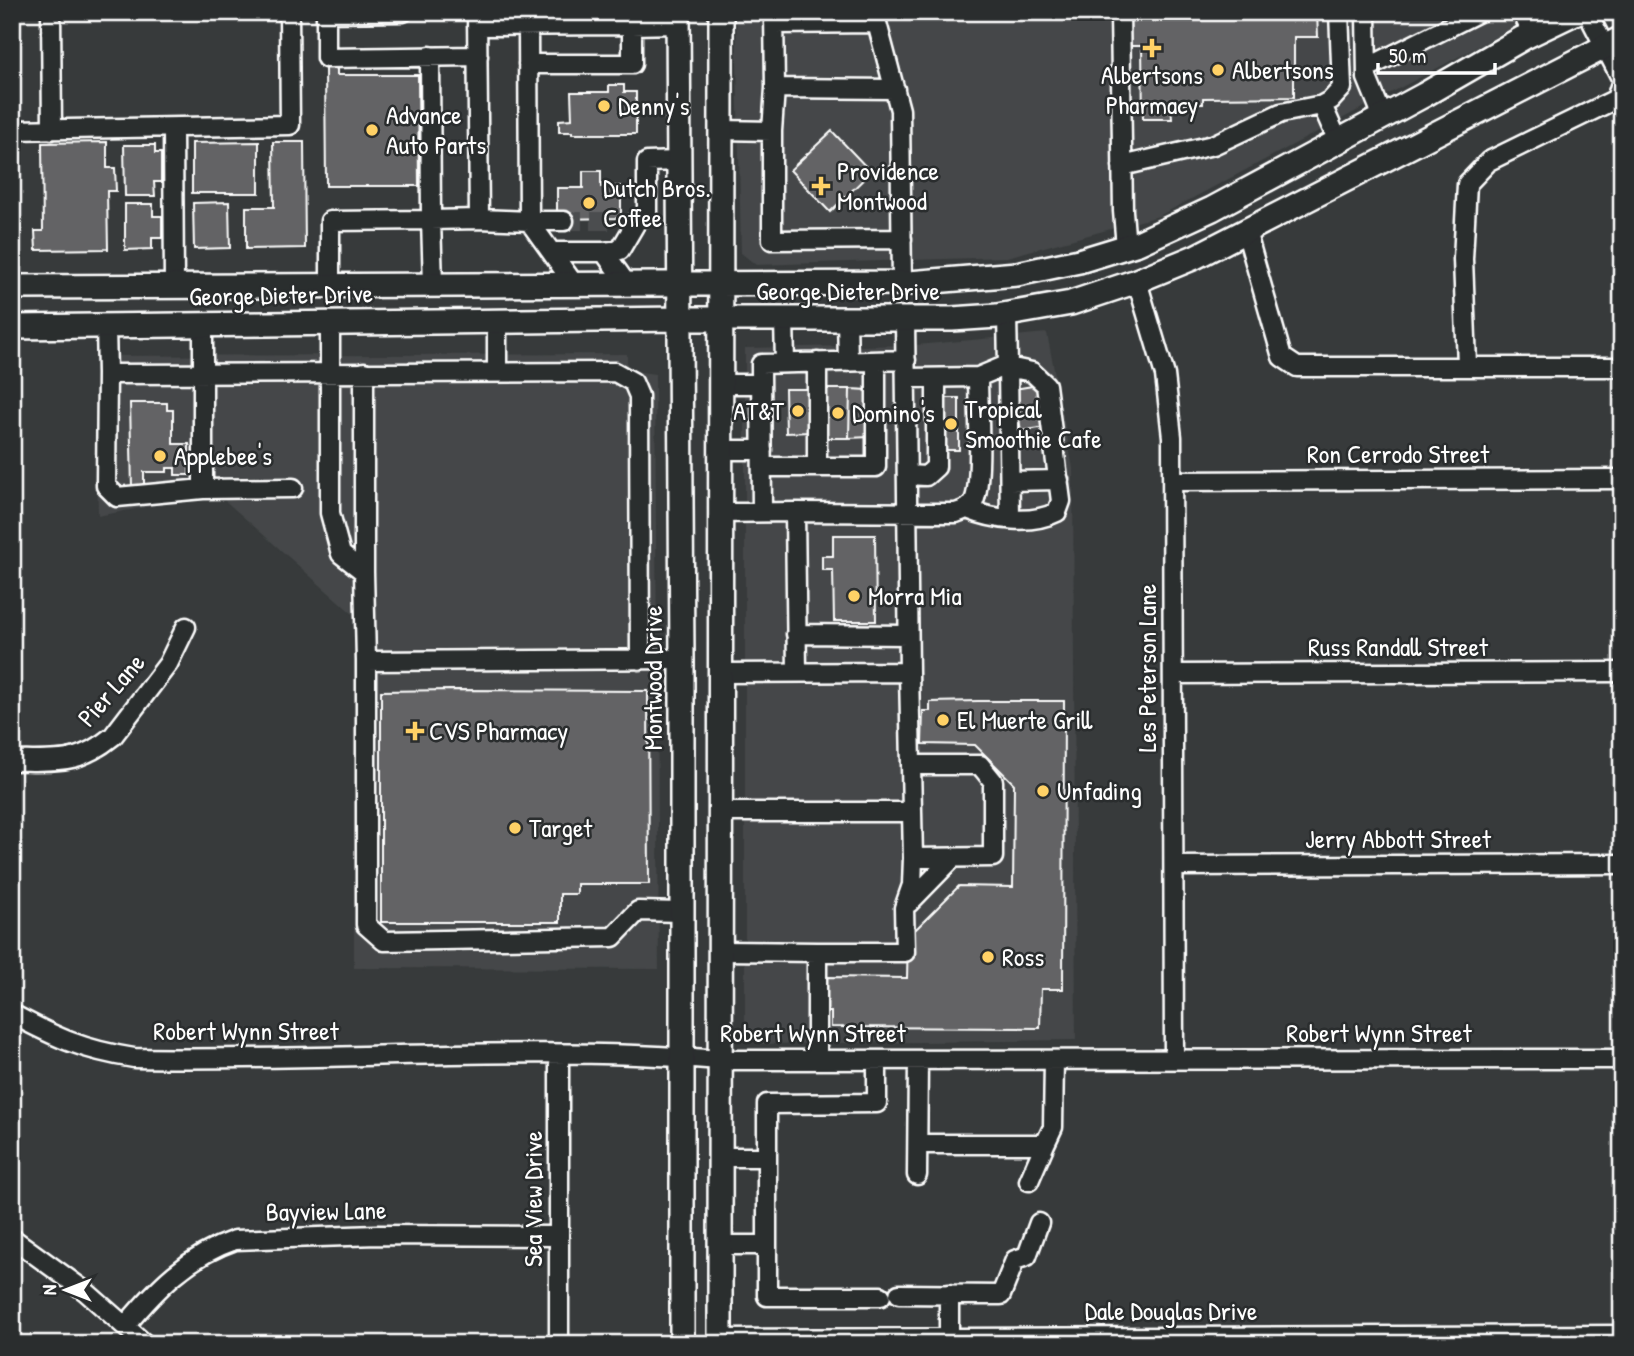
<svg xmlns="http://www.w3.org/2000/svg" width="1634" height="1356" font-family="'Patrick Hand',sans-serif">
<rect width="100%" height="100%" fill="#373a3b"/>
<filter id="ink" filterUnits="userSpaceOnUse"><feTurbulence type="fractalNoise" baseFrequency=".0143" numOctaves="2"/><feDisplacementMap in="SourceGraphic" scale="14" xChannelSelector="R" yChannelSelector="G"/><feConvolveMatrix kernelMatrix="1 2 1 2 8 2 1 2 1" color-interpolation-filters="sRGB"/></filter>
<g filter="url(#ink)">
<!-- built -->
<path fill="#444748" d="M736 12H1543L1159 216 1007 257 756 265 741 253Z
M1047 333 1073 468 1076 1040 758 1044 745 1032V348L916 345Z
M627 354V370L655 374 659 969 354 968V615L222 498H194L98 516 95 356Z"/>
<!-- building -->
<path fill="#636465" stroke="#fff" stroke-width="2" d="M1127 12H1317L1318 37H1294V97L1203 98V104H1171L1172 119H1143L1142 46H1129Z
M337 65V75H418L419 186H326L325 66Z
M609 85H624V92H636V134H572V132H559V120L572 119 571 92H609Z
M832 131 871 172 830 212 790 170Z
M107 142V168H115L116 191H107L108 249 36 250 35 231H43L42 143Z
M259 142V193H192V143Z
M273 142H304L305 248 246 249V207H274Z
M124 145H155V153H161V182H154L155 196H125Z
M583 171H601V187L621 186V218L557 219V188H583Z
M229 202 230 248 194 249 193 203Z
M125 204H153V216H162V238H152V249L125 250Z
M1039 385 1046 427 1021 431 1014 389Z
M785 389H810V432L786 433Z
M827 389H850L849 438H827Z
M850 389 869 390 870 437 849 438Z
M943 398H959V450H943Z
M130 403H167V410H173V444H189V475H175V468H167V472H144V488H132Z
M833 535H875L876 621H834L833 570H822V556H833Z
M451 690 648 691 649 884H577V894H560V922H381V691Z
M978 701H1064L1063 989H1041L1040 1028 831 1027V1012H826V977L907 978 908 937 959 886 1013 887 1014 784 975 745 922 744 923 711H930V702Z"/>
<g fill="none" stroke-linecap="round" stroke-linejoin="round">
<!-- minor-tunnel -->
<path stroke="#4b4e4f" stroke-width="18" stroke-dasharray="18 9" stroke-linecap="butt" d="M564 221H616"/>
<!-- minor casing -->
<g stroke="#fff" stroke-width="23">
<path id="minor" d="M51 12 52 130
M403 12 326 13V58L478 56
M774 12 775 88
M877 12V23L900 110 902 283
M1120 12 1123 211 1126 247
M1366 12 1367 78 1383 117
M1522 12 1532 33
M774 24 877 23
M632 25 678 24
M477 26 632 25V64H528
M430 56 431 220 479 219 477 12
M1367 68 1479 12
M173 128 174 285
M12 130 290 125 289 12
M721 130 772 131V240L902 239
M772 131 775 88 895 89
M1338 141 1322 105 1331 100 1342 88 1339 12
M1122 166 1213 145 1281 113 1322 105
M479 219 529 221 528 26
M529 221 574 284
M529 221H564
M1246 231 1282 357 1297 367H1622
M552 252H604L626 283
M604 252 620 250 637 221 647 214V162L679 161
M1137 281 1165 375 1172 437 1174 1059
M330 284V221L431 220 433 284
M784 319 785 363
M847 319 848 362
M905 319 909 672
M497 321V372
M330 323V513L341 554 364 572 366 661 682 659
M203 324V489
M106 325 107 374 615 372 633 382 639 396 640 660
M817 362V467
M1467 365 1463 259 1467 184 1489 161 1616 99 1622 80 1587 12
M107 374 106 486 117 497 203 489 293 488
M906 378 978 377 1002 367H1008L1007 315
M720 384H761
M720 450H762
M762 467H876V361
M907 475 926 476 936 467V378
M1010 481 1059 480
M1174 481 1622 479
M967 509C994 520 1031 525 1057 512L1061 501 1046 385 1032 372 1008 367 1010 518
M762 512 761 364 906 360
M795 512 956 513C964 510 969 509 974 501 983 481 978 403 978 377
M720 513 795 512 797 672
M364 572V372
M796 634 908 635
M366 661V925L384 941 613 937 638 911 681 912
M719 673 909 672 913 858 912 885 904 908 905 952H817
M1174 674 1622 672
M12 761C57 760 76 766 113 736L168 664 186 627
M911 765H980L993 781V857L913 858
M719 812H912
M1174 866 1622 864
M909 903 953 858
M720 951 817 952V1060
M12 1014C57 1038 83 1050 134 1058 329 1062 525 1044 720 1060L1622 1059
M877 1060V1103L767 1104V1296H881
M918 1144H1045L1053 1127 1054 1060
M720 1157H767
M917 1175 918 1060
M1029 1181 1045 1144
M12 1238 85 1291 145 1344
M720 1245H767
M899 1294 1001 1295 1015 1260 1027 1256 1039 1223
M126 1325C157 1288 188 1256 235 1240L377 1235 559 1236
M949 1338V1294
M720 1339 1622 1335
M559 1344V1055"/>
</g>
<!-- major casing -->
<g stroke="#fff" stroke-width="28">
<path id="major" d="M678 12 682 659V1344
M12 287 909 283 1017 274 1079 261 1138 243 1212 209 1424 95 1523 38 1577 12
M12 327 680 319H952L997 316 1071 303 1134 282 1195 257 1622 38
M720 1344 721 12"/>
</g>
<!-- minor -->
<use href="#minor" stroke="#2a2d2e" stroke-width="18"/>
<!-- major -->
<use href="#major" stroke="#2a2d2e" stroke-width="23"/>
</g>
</g>
<!-- markers -->
<g fill="#ffd166" stroke="#2a2d2e" stroke-width="2.5">
<path d="M1148.5 37.5h7v7h7v7h-7v7h-7v-7h-7v-7h7z"/>
<circle cx="1218" cy="70" r="7"/>
<circle cx="604" cy="106" r="7"/>
<circle cx="372" cy="130" r="7"/>
<path d="M817.5 175.5h7v7h7v7h-7v7h-7v-7h-7v-7h7z"/>
<circle cx="589" cy="203" r="7"/>
<circle cx="798" cy="411" r="7"/>
<circle cx="838" cy="413" r="7"/>
<circle cx="951" cy="424" r="7"/>
<circle cx="160" cy="456" r="7"/>
<circle cx="854" cy="596" r="7"/>
<circle cx="943" cy="720" r="7"/>
<path d="M411.5 720.5h7v7h7v7h-7v7h-7v-7h-7v-7h7z"/>
<circle cx="1043" cy="791" r="7"/>
<circle cx="515" cy="828" r="7"/>
<circle cx="988" cy="957" r="7"/>
</g>
<g text-anchor="middle" stroke-width="5" stroke-linejoin="round" paint-order="stroke">
<!-- poi labels -->
<g font-size="26" fill="#fff" stroke="#2a2d2e" text-anchor="start">
<text x="1232" y="79">Albertsons</text>
<text x="1152" y="84" text-anchor="middle">Albertsons<tspan x="1152" dy="30">Pharmacy</tspan></text>
<text x="618" y="115">Denny's</text>
<text x="386" y="124">Advance<tspan x="386" dy="30">Auto Parts</tspan></text>
<text x="837" y="180">Providence<tspan x="837" dy="30">Montwood</tspan></text>
<text x="603" y="197">Dutch Bros.<tspan x="603" dy="30">Coffee</tspan></text>
<text x="965" y="418">Tropical<tspan x="965" dy="30">Smoothie Cafe</tspan></text>
<text x="784" y="420" text-anchor="end">AT&amp;T</text>
<text x="852" y="422">Domino's</text>
<text x="174" y="465">Applebee's</text>
<text x="868" y="605">Morra Mia</text>
<text x="957" y="729">El Muerte Grill</text>
<text x="429" y="740">CVS Pharmacy</text>
<text x="1057" y="800">Unfading</text>
<text x="529" y="837">Target</text>
<text x="1002" y="966">Ross</text>
</g>
<!-- street labels -->
<g font-size="26" fill="#fff" stroke="#2a2d2e">
<text x="848" y="300">George Dieter Drive</text>
<text transform="translate(281 295) rotate(-1)" y="9">George Dieter Drive</text>
<text x="1398" y="463">Ron Cerrodo Street</text>
<text x="1398" y="656">Russ Randall Street</text>
<text transform="translate(1147 668) rotate(-90)" y="9">Les Peterson Lane</text>
<text transform="translate(653 678) rotate(-90)" y="9">Montwood Drive</text>
<text transform="translate(111 690) rotate(-49)" y="9">Pier Lane</text>
<text x="1398" y="848">Jerry Abbott Street</text>
<text x="246" y="1040">Robert Wynn Street</text>
<text x="813" y="1042">Robert Wynn Street</text>
<text x="1379" y="1042">Robert Wynn Street</text>
<text transform="translate(533 1199) rotate(-90)" y="9">Sea View Drive</text>
<text transform="translate(326 1211) rotate(-1)" y="9">Bayview Lane</text>
<text x="1171" y="1320">Dale Douglas Drive</text>
</g>
</g>
<!-- margin -->
<rect width="1634" height="1356" fill="none" stroke="#2a2d2e" stroke-width="42"/>
<rect x="21" y="21" width="1592" height="1314" fill="none" stroke="#fff" stroke-width="2.5" filter="url(#ink)"/>
<!-- north arrow -->
<g transform="translate(66 1290) rotate(270)" stroke="#2a2d2e" stroke-width="5" paint-order="stroke">
<path d="M0-5L12 26L0 18L-12 26Z" fill="#ffffff"/>
<text y="-10" font-size="19" font-weight="bold" text-anchor="middle" fill="#ffffff">N</text>
</g>
<!-- scale -->
<path d="M1378 63v10h117v-10" fill="none" stroke="#ffffff" stroke-width="3.5"/>
<text x="1389" y="63" font-size="21" fill="#ffffff" stroke="#2a2d2e" stroke-width="5" paint-order="stroke">50 m</text>
</svg>
